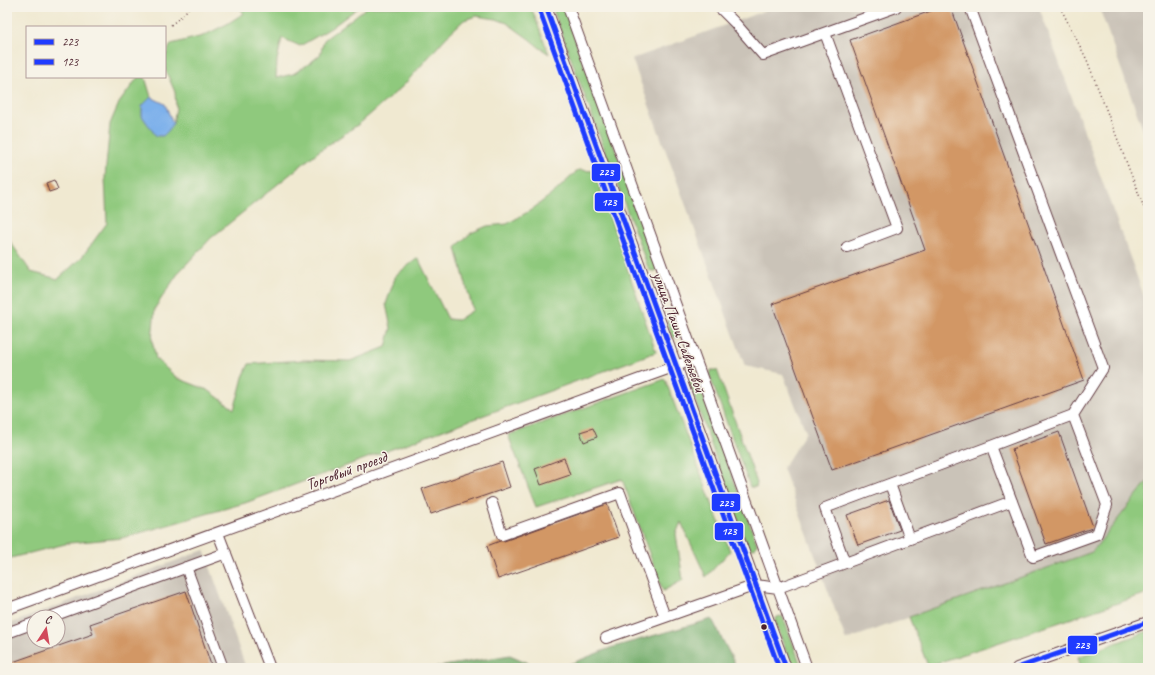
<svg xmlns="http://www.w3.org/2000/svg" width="1155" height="675" font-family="Caveat,sans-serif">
<rect width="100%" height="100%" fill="#f7f3e8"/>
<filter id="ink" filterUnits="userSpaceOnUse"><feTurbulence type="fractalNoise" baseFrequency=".025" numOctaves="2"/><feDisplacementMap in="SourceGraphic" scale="8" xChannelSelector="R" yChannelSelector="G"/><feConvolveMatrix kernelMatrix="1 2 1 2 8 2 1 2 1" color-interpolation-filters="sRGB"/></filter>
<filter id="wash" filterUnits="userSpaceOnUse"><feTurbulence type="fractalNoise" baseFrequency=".012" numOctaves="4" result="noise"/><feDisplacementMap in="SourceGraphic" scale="16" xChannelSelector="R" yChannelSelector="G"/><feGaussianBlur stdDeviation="0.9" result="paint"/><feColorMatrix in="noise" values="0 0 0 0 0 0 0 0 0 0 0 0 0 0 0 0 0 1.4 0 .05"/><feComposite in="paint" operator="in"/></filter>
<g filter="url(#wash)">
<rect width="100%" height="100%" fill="#f0e9d1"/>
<!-- industrial -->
<path fill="#cac3b8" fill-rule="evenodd" d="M775 7H1039L1148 307V481L1092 552 846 640 783 468 806 432 783 374 745 366 632 59Z
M1099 7H1148V144Z
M204 550 246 668H7V625ZM34 617H58V641H34Z"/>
<!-- green -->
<path fill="#8fc97d" stroke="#6c7454" d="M238 7H359L331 28 300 46 282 38 277 60 276 78 293 74 307 65 320 55 324 40 367 7H531L549 54 540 48 529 39 507 23 496 19 476 16 464 20 450 33 403 86 359 124 319 151 211 238 179 272 155 308 152 340 156 359 177 378 208 390 234 409 239 393 243 377 249 364 302 360 350 361 386 347 391 328 386 304 396 275 418 258 448 319 458 320 473 310 456 248 461 242 471 233 487 226 507 224 531 210 556 191 578 170 594 171 656 352 245 503 122 538 69 543 7 559V237L31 272 58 279 82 257 107 223 105 177 110 124 119 103 138 77H145L151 97 142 106 173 123 176 108 175 92 165 69V57L171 44 203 36 227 24 244 13Z
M552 7H563L658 266 655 271H652L649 270Z
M675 319C679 324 682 330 681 336L677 338 673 337 667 323 669 320Z
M711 370H717L757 483 756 487H750L709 374Z
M694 378 697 379 757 544 755 548 751 549 748 548 689 383 690 379Z
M665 379 730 551 706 577 681 522 676 534 683 580 663 591 622 479 536 507 508 435Z
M1148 481V593L928 666 909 617 1092 552Z
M780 616 783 617 802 668H792L775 621 777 617Z
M1148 631V668H1081L1078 657Z"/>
<!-- forest -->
<path fill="#73ad6c" stroke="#5e664c" d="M712 619 737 668H560L610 648Z
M510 655 540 668H431Z"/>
<!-- water -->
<path fill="#7eb1eb" stroke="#64688b" d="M151 97 165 104 173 123 169 130 163 136H156L142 116V106Z"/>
<g id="blocks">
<!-- building -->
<path fill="#d29765" d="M942 7H951L1084 380 832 470 772 304 925 250 850 40Z
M54 180 58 189 49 192 46 183Z
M593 428 597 437 584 442 580 432Z
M1059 432 1093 527 1092 528 1046 544 1012 449Z
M564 458 570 475 541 485 535 469Z
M502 462 510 487 431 514 422 489Z
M889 500 900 530 858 545 847 515Z
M607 504 619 537 498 579 487 546 500 541H504Z
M186 591 212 668H7V664L93 634 90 624Z"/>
</g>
</g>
<g filter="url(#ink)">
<use href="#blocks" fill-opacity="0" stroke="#633d44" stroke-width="1"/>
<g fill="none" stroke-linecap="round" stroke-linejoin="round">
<!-- minor casing -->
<g stroke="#633d44" stroke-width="12">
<path id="minor" d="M546 7 786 668
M568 7 807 668
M719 7 735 23 763 55 896 7
M970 7 1103 368 1073 415 991 446
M825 33 897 228 847 247
M890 484 910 539
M492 503 502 535 620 493 665 617
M218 533 270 668
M845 563 825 508 991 446 1033 557 1097 534 1107 505 1073 415
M186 567 223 668
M7 609 695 359
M50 617 226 553
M7 633 34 623
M606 638 756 585 778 588 1012 501
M1017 668 1148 622"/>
</g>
<!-- path -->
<path stroke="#633d44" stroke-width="1.5" stroke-dasharray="1 3" stroke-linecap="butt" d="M1060 7 1087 60 1148 218
M171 25 184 14 189 7"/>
<!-- minor -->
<use href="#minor" stroke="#fff" stroke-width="10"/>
<!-- bus-1 casing -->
<g stroke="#f7f3e8" stroke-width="8">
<path id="bus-1" d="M546 7 786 668
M1017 668 1148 622"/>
</g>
<!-- bus-2 casing -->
<g stroke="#f7f3e8" stroke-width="8">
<path id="bus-2" d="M539 9 779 668"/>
</g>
<!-- bus-1 -->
<use href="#bus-1" stroke="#1f3bff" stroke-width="5"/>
<!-- bus-2 -->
<use href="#bus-2" stroke="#1f3bff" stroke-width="5"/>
</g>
</g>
<!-- markers -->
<circle fill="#4a1f2b" stroke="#f7f3e8" stroke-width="1.5" cx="764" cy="627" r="3.5"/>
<g text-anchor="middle" stroke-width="3" stroke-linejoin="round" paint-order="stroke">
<!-- street labels -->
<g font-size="16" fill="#4a1f2b" stroke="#f7f3e8">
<text transform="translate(680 332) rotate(70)" y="6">улица Паши Савельевой</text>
<text transform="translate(346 470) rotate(-20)" y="6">Торговый проезд</text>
</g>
</g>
<g stroke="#f7f3e8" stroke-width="1.5">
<rect x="591" y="163" width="30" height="19" rx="4" fill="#1f3bff"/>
<rect x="594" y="192" width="30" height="20" rx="4" fill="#1f3bff"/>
<rect x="711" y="493" width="30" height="19" rx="4" fill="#1f3bff"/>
<rect x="714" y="522" width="30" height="19" rx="4" fill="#1f3bff"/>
<rect x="1067" y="635" width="31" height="20" rx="4" fill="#1f3bff"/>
</g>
<g font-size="11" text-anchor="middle" font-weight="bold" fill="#fff">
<text x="606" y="176">223</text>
<text x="609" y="206">123</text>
<text x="726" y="507">223</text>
<text x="729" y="535">123</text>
<text x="1082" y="649">223</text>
</g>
<!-- margin -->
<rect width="1155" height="675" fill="none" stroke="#f7f3e8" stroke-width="24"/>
<!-- legend -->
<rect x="26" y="26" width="140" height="52" fill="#f7f3e8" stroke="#b29e9c"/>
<rect x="34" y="39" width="20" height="6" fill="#1f3bff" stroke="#b29e9c"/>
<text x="62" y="46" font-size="12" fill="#4a1f2b">223</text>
<rect x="34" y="59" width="20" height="6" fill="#1f3bff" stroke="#b29e9c"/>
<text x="62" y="66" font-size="12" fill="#4a1f2b">123</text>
<!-- north arrow -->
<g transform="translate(46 629) rotate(12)"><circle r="19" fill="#f7f3e8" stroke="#b29e9c"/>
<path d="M0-3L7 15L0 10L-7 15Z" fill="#d1495b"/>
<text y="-6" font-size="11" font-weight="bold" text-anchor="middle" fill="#4a1f2b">С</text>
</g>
</svg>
